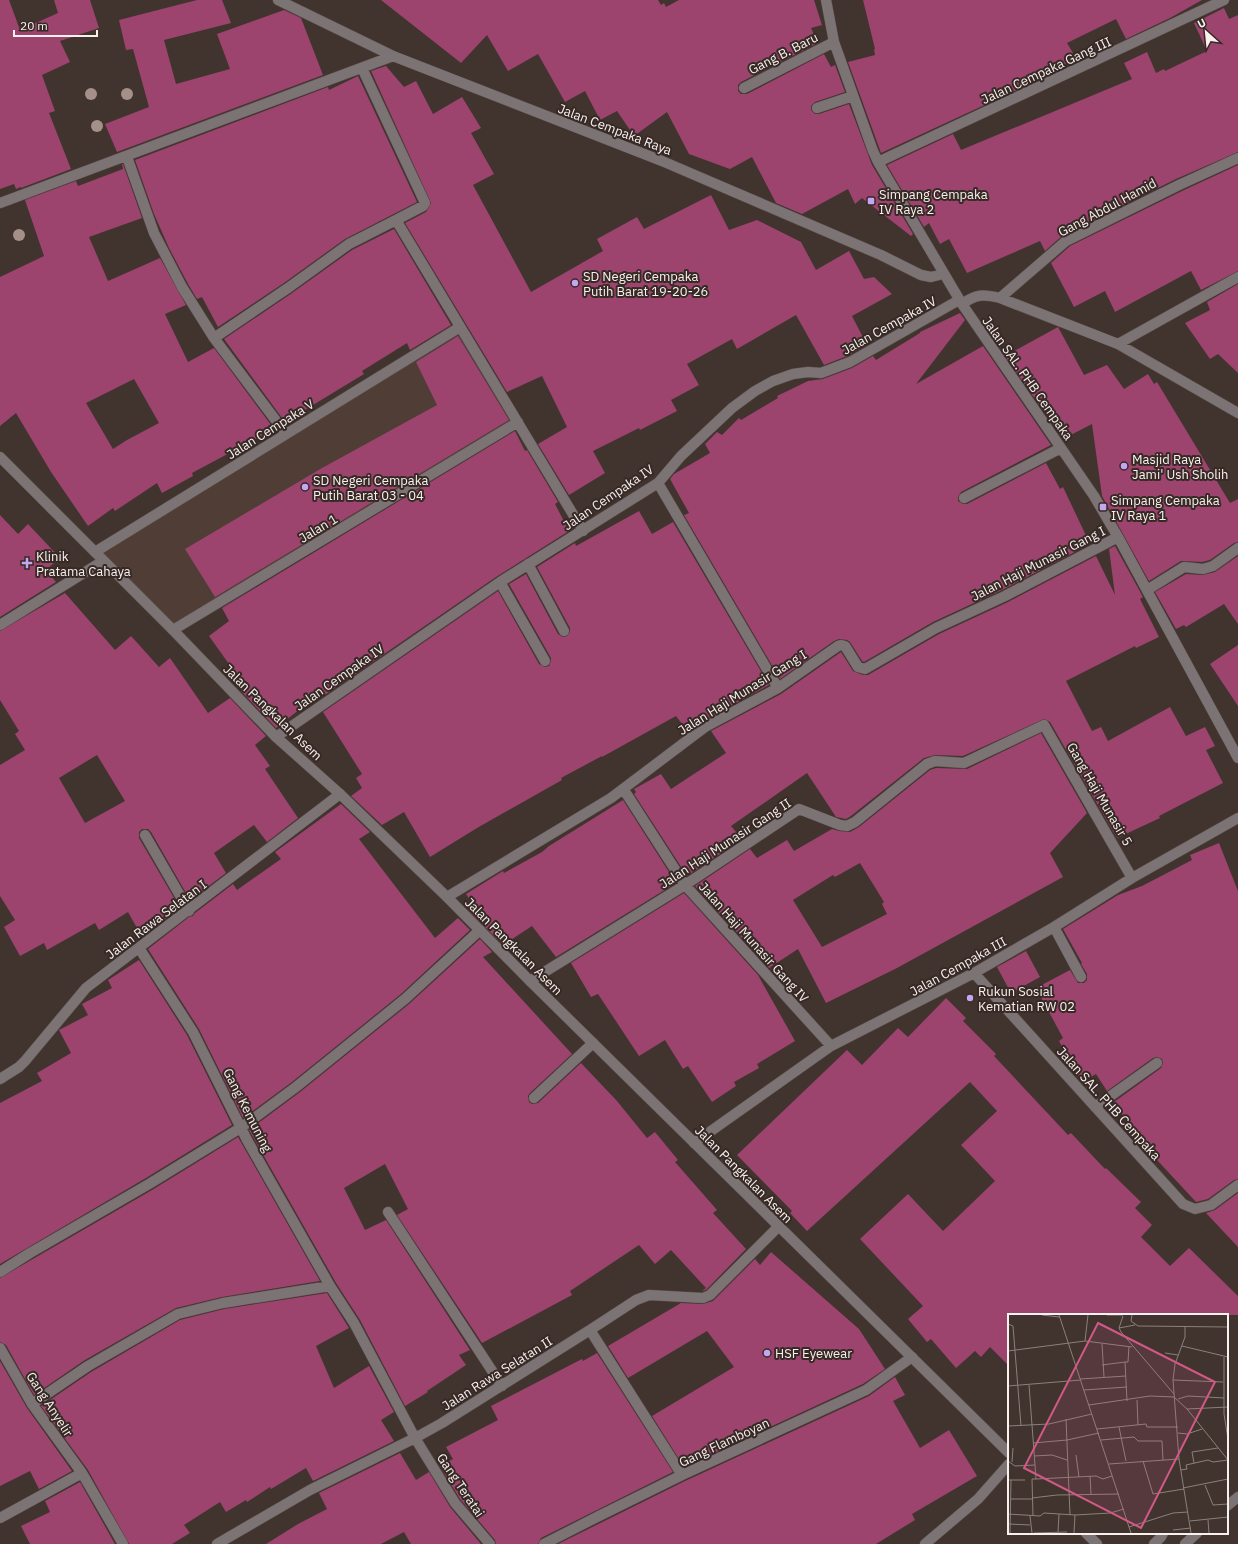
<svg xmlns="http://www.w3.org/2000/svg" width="1238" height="1544" font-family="'IBM Plex Sans',sans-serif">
<rect width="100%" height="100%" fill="#41342f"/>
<!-- built -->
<path fill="#503d36" d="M460 327 518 422 173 630 95 552Z"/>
<!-- building -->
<path fill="#9c436e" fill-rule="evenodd" d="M0 0H9L20 30 58 13 54 0H90L99 28 60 41 70 62 42 75 55 111 49 113 71 169 21 188V187L16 189 14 184 0 189Z
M197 0H222L231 23 164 40 176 84 230 69 217 34 284 10 301 18 323 75 117 152 105 124 149 107 133 49 126 50 119 20Z
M381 0H658L661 5 664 3 666 7 679 0H814L822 25 811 28 818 43 741 82 738 85V91L741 94H747L824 54 831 67 835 65 845 92 815 102 811 106V110L815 114H819L849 104 872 165 913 234 911 236 862 198 855 204 848 189 802 214 776 203 752 157 730 169 689 154 667 112 634 136 617 111 600 120 585 91 565 102 538 54 508 71 487 35 461 63Z
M863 0H1202L1170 18 1126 39 1116 19 1067 43 1076 58 1045 77 881 153 848 62 875 55 874 49H875Z
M1224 8 1229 19 1238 15V152L1176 179 1063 235 1045 251 1040 241 967 273 949 239 940 244 929 223 924 227 887 165 953 134 961 150 1132 79 1124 63 1147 52 1156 73 1164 69 1165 71 1207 51 1194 23Z
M386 66 404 87 416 81 433 114 462 97 481 128 471 133 494 174 473 185 531 292 603 251 597 239 637 217 644 229 711 195 729 230 757 220 801 242 816 270 849 251 864 279 874 277 892 294 852 316 867 345 847 356 824 365 796 315 737 349 732 339 687 364 699 385 671 400 677 411 640 430 639 428 593 451 605 473 569 495 538 444 567 427 542 376 507 392 405 223 426 212 431 203 371 71Z
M358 76 417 202 345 239 284 283 218 327 202 297 197 299 188 284 169 248 154 214 135 160 328 87 329 90Z
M123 164 142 218 89 237 108 281 160 258 186 305 165 314 188 362 214 348 274 429 192 473 193 476 162 493 157 483 115 511 113 508 88 526 51 472 16 413 0 426V277L44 256 25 200 76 181 78 186 123 169 122 164ZM134 379 159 423 127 440 113 449 86 403Z
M1238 165V271L1201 290 1191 271 1115 312 1105 291 1074 307 1051 263 1070 246 1182 191Z
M394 229 451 325 410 350 407 343 362 371 364 374 285 422 224 339 292 293 352 250Z
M1238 284V373L1218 354 1210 359 1185 323 1210 310 1207 302Z
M960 313 965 320 916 384 983 346 1051 445 961 492 958 497V501L963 504H967L1046 463 1060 489 1063 487 1090 544 1002 590 933 622 864 662 862 661 850 642 847 640 839 639 834 641 780 679 684 515 689 513 670 479 674 474 710 453 705 444 717 432 722 435 739 418 741 420 778 398 777 396 808 381 823 379 852 368 873 356 876 360 920 333V332Z
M1058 327 1084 375 1107 365 1124 389 1148 374 1154 384 1157 382 1230 503 1238 499V542L1234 543 1210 560 1202 562 1181 561 1149 581 1102 496 1092 424 1063 439 1005 356Z
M458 336 509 420 215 597 185 549 322 468 437 405 416 362Z
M515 431 525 451 527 450 558 502 555 504 569 531 496 577 316 701 314 698 276 728 241 691 246 688 209 636 229 621 222 608Z
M639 511 652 534 673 522 769 685 703 721 701 719 685 728 676 716 602 757V756L561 778 562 780 477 828 430 857 404 812 382 825 351 796 362 788 356 778 362 774 323 712 498 591 539 664 545 667 549 666 551 661V658L509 584 526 574 558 634 563 637 567 636 570 632V628L537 567 575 543 576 546Z
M0 515 18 534 28 524 61 559H58L46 570 56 582 0 617Z
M1115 546 1143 597 1140 599 1159 637 1136 648 1135 646 1066 681 1092 731 1101 727 1108 741 1170 707 1186 736 1205 727 1215 746 1206 750 1223 783 1159 816 1160 818 1117 838 1050 722 1044 719 963 756 935 755 924 758 851 816 846 819 836 817 807 773 731 826 742 839 687 876 634 794 636 792 634 789 661 774 671 789 726 753 711 731 781 694 841 652 853 671 863 675H868L939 634 1008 602 1096 556 1115 595 1109 549Z
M1238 556V624L1224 604 1186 627 1184 625 1176 629 1155 592 1186 574 1203 575 1215 572Z
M65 593 115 650 131 636 159 667 170 658 208 713 230 698 266 736 255 745 270 766 265 769 298 818 267 842 254 825 214 853 226 873 190 900 151 832 148 829H142L139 832V838L180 908 142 937 128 912 99 930 95 923 47 950 44 943 20 956 4 927 15 920 0 896V765L25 750 15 734 19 731 0 700V631ZM97 755 125 801 85 823 59 778Z
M1238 645V706L1210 664Z
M1041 733 1087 813 1050 853 1063 877 897 968 826 1003 798 949 769 968 695 886 750 849 757 858 787 840 794 851 832 829 839 831 850 832 859 827 930 770 936 768 967 769ZM860 863 884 902 882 904 887 914 822 947 793 900 833 875 835 877Z
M623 800 676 883 556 957 532 926 503 945 468 910 473 905 466 894 503 871 504 873 542 852 549 846Z
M341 804 370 832 359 839 435 938 458 918 470 930 401 994 292 1082 243 1118 199 1029 148 949 189 917 193 916 195 913 233 884 237 890 281 859 275 852Z
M1219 843 1238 891V1179L1234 1180 1208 1199 1196 1202 1144 1146H1143L1114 1102 1161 1068 1163 1063 1162 1059 1157 1057 1153 1058 1107 1091 1096 1074 1082 1082 1059 1041 1063 1038 1036 988 1070 970 1078 983H1084L1087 980V974L1081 964 1082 963 1063 929 1118 895 1142 886 1192 860 1190 855Z
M684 893 758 975 795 1041 757 1064 759 1068 734 1082 736 1086 712 1102 688 1066 683 1069 665 1040 639 1056 598 994 591 997 571 963Z
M480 939 492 952 483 957 572 1054 530 1093 528 1096 529 1102 532 1104 538 1103 581 1063 617 1101 647 1138 655 1132 678 1160 675 1162 717 1210 713 1213 746 1249 706 1290 702 1291 706 1288 671 1250 655 1264 639 1245 570 1291 572 1295 482 1343 397 1215 408 1209 385 1164 344 1188 365 1230 386 1220 470 1350 459 1355 466 1365 427 1391 428 1392 405 1406 360 1320 336 1283 249 1130 300 1092 409 1004Z
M1026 951 1040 977 1011 993 997 967Z
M139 960 187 1035 232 1125 146 1178 0 1264V1103L42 1081 37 1073 71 1053 59 1030 88 1015 82 1004 112 988 108 980Z
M946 998 966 1018 963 1021 996 1054 994 1056 1068 1135 1071 1133 1105 1169 1106 1168 1141 1202 1135 1208 1152 1225 1141 1237 1170 1266 1189 1248 1238 1296V1315H1009V1366L990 1347 981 1357 975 1351 956 1368 931 1339 927 1342 908 1319 923 1306 860 1239 908 1194 943 1231 995 1181 961 1145 997 1111 970 1082 807 1231 790 1213 792 1211 737 1155 847 1050 862 1065 898 1028 908 1037Z
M238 1137 320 1281 222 1297 176 1308 85 1360 34 1395 6 1345 0 1342V1278L152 1190Z
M1238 1193V1247L1206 1213 1215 1210Z
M771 1252 859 1329 885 1369 863 1384 684 1467 652 1416 734 1367 707 1331 628 1378 608 1346 681 1303 703 1304 713 1301 755 1259 760 1265Z
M327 1293 349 1328 316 1346 334 1388 369 1366 394 1412 381 1420 394 1441 313 1481 306 1468 271 1489 270 1487 247 1502 246 1500 226 1512 220 1502 184 1525 190 1533 172 1544H129L88 1470 41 1406 91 1372 180 1320 224 1309Z
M597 1353 673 1472 541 1538 538 1544H496L495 1540 460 1499 440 1466 453 1459 446 1447 498 1420 491 1406 582 1359 583 1361Z
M0 1361 27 1408 72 1471 39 1489 30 1471 0 1486Z
M895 1377 905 1395 893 1401 920 1448 949 1430 977 1476 912 1514 915 1520 876 1544H558L685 1481 869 1396Z
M400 1453 416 1480 429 1472 450 1507 481 1544H411L404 1532 381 1544H266L298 1524 327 1509 319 1493Z
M80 1482 115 1544H30L21 1526 50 1512 45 1501Z"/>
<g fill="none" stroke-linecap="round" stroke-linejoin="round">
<!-- service casing -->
<g stroke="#5e524e" stroke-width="11">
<path id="service" d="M1154 1544 1161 1537 1163 1533"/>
</g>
<!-- minor casing -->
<g stroke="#5e524e" stroke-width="11">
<path id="minor" d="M278 0 393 56 662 161 881 255 921 275 931 277 943 274
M826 0 834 42 873 151 878 162 962 304 1094 496 1118 537 1238 758
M362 68 425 203 423 206 396 220
M744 88 834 42
M817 108 853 96
M127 157 154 233 182 287 214 338 286 434
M878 162 1224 0
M0 203 393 56
M1000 298 1066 241 1179 185 1238 158
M962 304C976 294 983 294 1000 298L1118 344 1238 413
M214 338 288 288 349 244 396 220 583 531
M1118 344 1238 277
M658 483 778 688
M964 498 1061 448
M95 552 460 327
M528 564 564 631
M500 582 545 661
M1147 590 1184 567 1203 569 1213 566 1238 548
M0 625 103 561
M173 630 518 422
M276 737 500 582 658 483 681 456 732 408 755 391 773 381 793 374 808 372 821 373 850 362 959 300
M624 790 685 885 831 1046
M145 835 189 911
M447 897 611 798 705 727 778 688 838 646 841 645 845 646 858 667 865 669 936 628 1005 596 1118 537
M1054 927 1081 977
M139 948 193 1032 247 1140 330 1286 354 1323 415 1438 455 1503 490 1544
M974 973 1183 1204 1195 1209 1211 1205 1238 1185
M530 981 685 885 799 809 840 825 847 826 855 822 927 764 935 761 964 763 1044 725 1132 878
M0 1079 19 1067 25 1061 86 988 340 794
M534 1098 593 1043
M1095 1107 1157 1063
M694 1143 831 1046 974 973 1054 927 1132 878 1238 818
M388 1212 502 1386
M0 1272 30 1253 149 1184 242 1127 296 1087 405 999 480 930
M590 1330 682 1475
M0 1348 32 1404 82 1473
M32 1404 88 1366 178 1314 223 1303 330 1286
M1227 1506 1238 1497
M0 1518 82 1473 123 1544
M217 1544 310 1490 415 1438 442 1423 590 1330 636 1300 649 1295 703 1298 710 1295 778 1227
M544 1544 599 1516 682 1475 866 1390 912 1357
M925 1544 978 1499 1009 1464
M1185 1544 1197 1533"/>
</g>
<!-- tertiary casing -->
<g stroke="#5e524e" stroke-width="11">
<path id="tertiary" d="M0 457 173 630 276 737 340 794 447 897 530 981 1009 1453
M1086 1533 1097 1544"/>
</g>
<!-- service -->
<use href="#service" stroke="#7c7474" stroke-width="10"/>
<!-- minor -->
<use href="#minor" stroke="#7c7474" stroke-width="10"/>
<!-- tertiary -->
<use href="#tertiary" stroke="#7c7474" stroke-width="10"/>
</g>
<!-- trees -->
<g fill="#a49089">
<circle cx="91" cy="94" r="6"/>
<circle cx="127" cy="94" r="6"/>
<circle cx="97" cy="126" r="6"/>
<circle cx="19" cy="235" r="6"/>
</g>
<!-- markers -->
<g fill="#c6a6f0" stroke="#372a26" stroke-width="1.5">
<rect x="867" y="197" width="8" height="8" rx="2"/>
<circle cx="575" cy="283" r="4"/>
<circle cx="1124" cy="466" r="4"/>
<circle cx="305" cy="487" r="4"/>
<rect x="1099" y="503" width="8" height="8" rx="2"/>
<path d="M25 557h4v4h4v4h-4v4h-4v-4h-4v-4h4z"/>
<circle cx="970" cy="998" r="4"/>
<circle cx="767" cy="1353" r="4"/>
</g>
<g text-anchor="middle" stroke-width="4" stroke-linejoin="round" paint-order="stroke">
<!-- street labels -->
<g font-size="13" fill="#f9f1ee" stroke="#372a26">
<text transform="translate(783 53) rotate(-27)" y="5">Gang B. Baru</text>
<text transform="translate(1046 70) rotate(-25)" y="5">Jalan Cempaka Gang III</text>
<text transform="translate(615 129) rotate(21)" y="5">Jalan Cempaka Raya</text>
<text transform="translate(1107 207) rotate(-28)" y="5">Gang Abdul Hamid</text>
<text transform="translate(889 325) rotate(-29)" y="5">Jalan Cempaka IV</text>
<text transform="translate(1028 378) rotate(55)" y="5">Jalan SAL. PHB Cempaka</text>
<text transform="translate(270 429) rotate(-32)" y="5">Jalan Cempaka V</text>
<text transform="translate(608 497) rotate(-34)" y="5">Jalan Cempaka IV</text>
<text transform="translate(318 528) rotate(-31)" y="5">Jalan 1</text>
<text transform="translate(1038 563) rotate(-27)" y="5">Jalan Haji Munasir Gang I</text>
<text transform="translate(339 677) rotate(-35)" y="5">Jalan Cempaka IV</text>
<text transform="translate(742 692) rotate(-32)" y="5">Jalan Haji Munasir Gang I</text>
<text transform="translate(273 712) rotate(44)" y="5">Jalan Pangkalan Asem</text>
<text transform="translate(1100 794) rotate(60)" y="5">Gang Haji Munasir 5</text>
<text transform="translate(725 843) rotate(-33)" y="5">Jalan Haji Munasir Gang II</text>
<text transform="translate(156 919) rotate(-37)" y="5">Jalan Rawa Selatan I</text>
<text transform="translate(754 942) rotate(48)" y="5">Jalan Haji Munasir Gang IV</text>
<text transform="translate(514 946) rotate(45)" y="5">Jalan Pangkalan Asem</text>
<text transform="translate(958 966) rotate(-29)" y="5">Jalan Cempaka III</text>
<text transform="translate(1109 1103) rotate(48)" y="5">Jalan SAL. PHB Cempaka</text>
<text transform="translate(248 1110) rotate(63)" y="5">Gang Kemuning</text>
<text transform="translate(744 1174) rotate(45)" y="5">Jalan Pangkalan Asem</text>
<text transform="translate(497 1373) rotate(-32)" y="5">Jalan Rawa Selatan II</text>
<text transform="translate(50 1404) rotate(57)" y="5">Gang Anyelir</text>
<text transform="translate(724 1442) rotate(-25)" y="5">Gang Flamboyan</text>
<text transform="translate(461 1485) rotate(56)" y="5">Gang Teratai</text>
</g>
<!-- poi labels -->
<g font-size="13" fill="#f9f1ee" stroke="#372a26" text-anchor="start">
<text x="879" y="199">Simpang Cempaka<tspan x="879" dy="15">IV Raya 2</tspan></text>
<text x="583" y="281">SD Negeri Cempaka<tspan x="583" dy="15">Putih Barat 19-20-26</tspan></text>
<text x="1132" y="464">Masjid Raya<tspan x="1132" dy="15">Jami' Ush Sholih</tspan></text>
<text x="313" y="485">SD Negeri Cempaka<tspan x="313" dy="15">Putih Barat 03 - 04</tspan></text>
<text x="1111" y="505">Simpang Cempaka<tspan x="1111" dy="15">IV Raya 1</tspan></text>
<text x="36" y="561">Klinik<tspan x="36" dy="15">Pratama Cahaya</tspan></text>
<text x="978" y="996">Rukun Sosial<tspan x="978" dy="15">Kematian RW 02</tspan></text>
<text x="775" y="1358">HSF Eyewear</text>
</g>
</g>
<!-- overview -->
<g transform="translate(1008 1314)">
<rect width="220" height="220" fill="#41342f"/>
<path fill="none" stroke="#8b807b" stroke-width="1" d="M34 1 51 3M51 1 123 219M80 1 77 27 124 33M99 1H115M124 1 123 7 130 12 220 13M115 2 111 14 113 18 166 80M0 10 5 12 13 112M177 12V23L167 50 165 66 171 145 183 219M111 14 127 11M94 30 96 63M174 32 220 43M0 37 77 27M157 39 170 41M216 43V100L220 125M117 48H120L121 32M94 51 117 48 119 87M72 65 118 62M165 66 215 68M21 71 27 151M0 72 73 66M76 76 119 73M166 83 179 95 220 146M170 85 180 82 216 84M129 86 130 111M81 91 142 82 166 83M179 95 220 93M58 105 62 201M0 112 41 110 84 100M111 113 118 147M89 115 138 110 139 113H170M170 119 179 120 194 115M93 126 126 123 130 127H154L155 146M25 129 59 126 91 119M68 141 71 163M26 142 44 141 59 146M0 147 7 152 27 151 28 165 88 162 95 165 104 162M135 147 145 180 176 175M4 148 5 134M186 149 184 138 210 134M101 150 171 145M173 156 179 155 178 151 200 146 205 148 220 146M82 162 83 180M0 166H17M197 171 205 191 220 190M175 174 220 165M24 184 49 181 111 180M3 185H24M0 200 32 202 36 199 67 201 102 199 116 195M22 202 24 219M25 202 24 165H28M200 206 201 219M182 207 220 203M1 210 22 211M121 213 165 199 180 198M165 216 183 214M50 218 51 200M2 219 3 166M26 219 59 218M66 219 67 201"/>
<path fill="#d25987" fill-opacity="0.15" stroke="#d25987" stroke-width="2" d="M90 9 207 68 133 214 16 154Z"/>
<rect width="220" height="220" fill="none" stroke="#f9f1ee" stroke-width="2"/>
</g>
<!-- north arrow -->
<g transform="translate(1206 32) rotate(333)" stroke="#372a26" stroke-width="3" paint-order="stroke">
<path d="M0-3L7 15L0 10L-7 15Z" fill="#f9f1ee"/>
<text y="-6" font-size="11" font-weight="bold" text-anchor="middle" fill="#f9f1ee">U</text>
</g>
<!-- scale -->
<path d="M14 30v6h83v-6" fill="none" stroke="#f9f1ee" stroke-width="2"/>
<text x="20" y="30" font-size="12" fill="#f9f1ee" stroke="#372a26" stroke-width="3" paint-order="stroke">20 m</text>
</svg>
